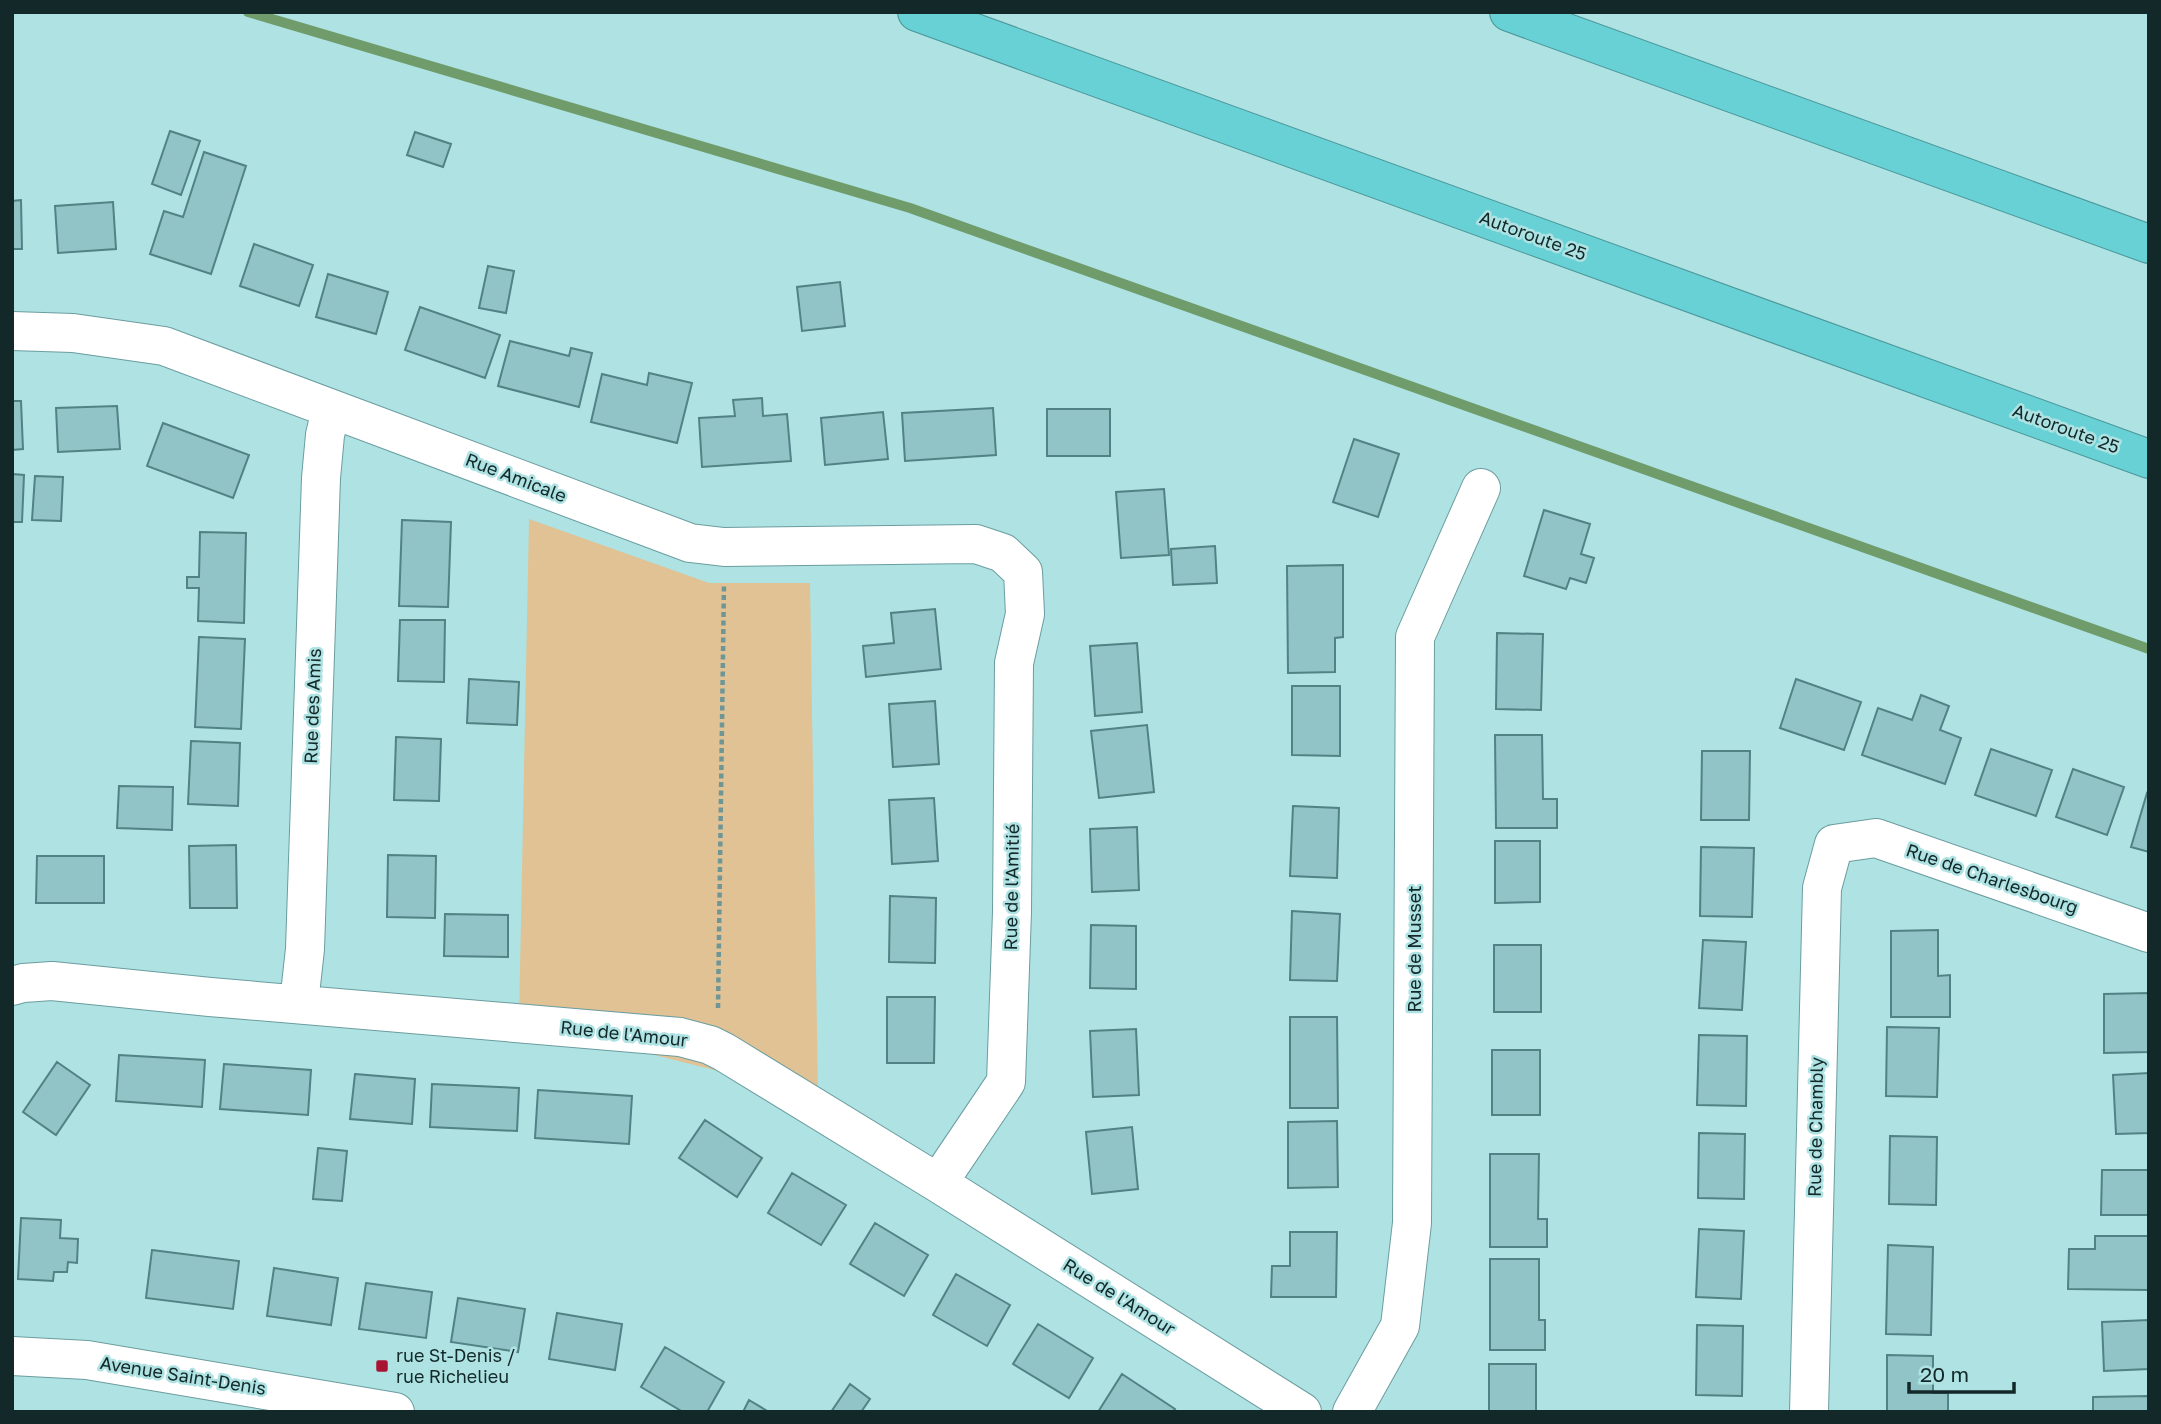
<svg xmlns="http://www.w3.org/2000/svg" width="2161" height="1424" font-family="'Golos Text',sans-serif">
<rect width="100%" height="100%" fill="#aee2e3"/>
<!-- green -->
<path fill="#e0c294" d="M529 519 709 583H810L818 1096 519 1021Z"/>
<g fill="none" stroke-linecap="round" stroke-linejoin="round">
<!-- stream -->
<path stroke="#6f9c6a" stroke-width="10" d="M248 12 910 208 2149 649"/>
</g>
<!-- building -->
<path fill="#91c4c6" stroke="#518284" stroke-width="2" d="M170 131 200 141 181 195 152 184Z
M415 132 451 144 443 167 407 155Z
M204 152 246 166 211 274 150 254 164 211 183 217Z
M21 200 22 249H12V201Z
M113 202 116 249 58 253 55 206Z
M254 244 313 265 299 306 240 286Z
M488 266 514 271 506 313 479 308Z
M328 274 388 292 376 334 316 317Z
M840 282 845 326 802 331 797 287Z
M420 307 500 335 485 378 405 350Z
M510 341 569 356 571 348 592 353 579 407 498 386Z
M649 373 692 383 677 443 591 422 602 374 647 385Z
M762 398 763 416 787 414 791 461 702 467 699 418 735 416 733 400Z
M12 401H21L23 449 12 450Z
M117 406 120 449 58 452 56 408Z
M993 408 996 455 905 461 902 413Z
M1047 409H1110V456H1047Z
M883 412 888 459 825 465 821 418Z
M163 423 249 455 233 498 147 466Z
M1354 439 1399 454 1378 517 1333 502Z
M12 474 24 475 22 522H12Z
M35 476 63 477 61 521 32 520Z
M1164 489 1169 555 1121 558 1116 492Z
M1544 510 1590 524 1581 554 1594 558 1586 583 1570 578 1566 589 1524 576Z
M402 520 451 522 448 607 399 606Z
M200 532 246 533 244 623 198 621 199 588H187V577H199Z
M1215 546 1217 583 1173 585 1171 549Z
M1343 565V637L1335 638V672L1288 673 1287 566Z
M935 609 941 669 866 677 863 646 894 643 891 613Z
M400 620H445L444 682 398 681Z
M1497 633 1543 634 1541 710 1496 709Z
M199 637 245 639 241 729 195 727Z
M1137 643 1142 712 1095 716 1090 646Z
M469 679 519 682 517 725 467 723Z
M1796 679 1861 702 1844 750 1780 728Z
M1292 686H1340V756L1292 755Z
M1921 695 1949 706 1940 730 1961 738 1945 784 1862 755 1878 708 1912 720Z
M935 701 939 764 893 767 889 704Z
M1147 725 1154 792 1099 798 1091 731Z
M1495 735H1542L1543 799H1557V828H1496Z
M396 737 441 739 439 801 394 800Z
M191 741 240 743 238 806 188 804Z
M1991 749 2052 770 2036 816 1975 795Z
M1702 751H1750L1749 820H1701Z
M2073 769 2124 787 2107 835 2056 817Z
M119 786 173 787 172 830 117 828Z
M2147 793 2149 794V852L2131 847Z
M934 798 938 861 892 864 889 800Z
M1293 806 1339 808 1337 878 1290 876Z
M1137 827 1139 890 1092 892 1090 829Z
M1495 841H1540V902L1495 903Z
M236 845 237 908H190L189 846Z
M1701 847 1754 848 1752 917 1700 916Z
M388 855 436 856 435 918 387 917Z
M37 856H104V903H36Z
M890 896 936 898 935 963 889 962Z
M1292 911 1340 914 1337 981 1290 980Z
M445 914 508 915V957L444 956Z
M1091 925 1136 926V989L1090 988Z
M1938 930V976L1950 975V1017H1891V931Z
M1703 940 1746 942 1742 1010 1699 1008Z
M1494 945H1541V1012H1494Z
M2149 993V1052L2104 1053V994Z
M887 997H935L934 1063H887Z
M1290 1017H1337L1338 1108H1290Z
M1887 1027 1939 1028 1937 1097 1886 1096Z
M1136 1029 1139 1095 1093 1097 1090 1031Z
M1699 1035 1747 1036 1746 1106 1697 1105Z
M1492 1050H1540V1115H1492Z
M119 1055 205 1060 202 1107 116 1101Z
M57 1062 90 1085 56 1135 23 1112Z
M224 1064 311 1070 308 1115 220 1109Z
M2149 1073V1133L2116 1134 2113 1075Z
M355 1074 415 1079 412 1124 350 1119Z
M432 1084 519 1088 517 1131 430 1127Z
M538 1090 632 1096 629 1144 535 1138Z
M705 1120 762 1158 737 1197 679 1158Z
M1337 1121 1338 1187 1288 1188V1122Z
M1132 1127 1138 1189 1092 1194 1086 1132Z
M1699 1133 1745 1134 1744 1199 1698 1198Z
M1890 1136 1937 1137 1936 1205 1889 1204Z
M318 1148 347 1151 342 1201 313 1199Z
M1490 1154H1539L1538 1219H1547V1247H1490Z
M2102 1170H2149V1215H2101Z
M792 1173 846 1205 821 1245 768 1213Z
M21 1218 61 1220 60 1238 78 1239 77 1263 68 1262 67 1272H54L53 1281 18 1279Z
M875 1223 928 1255 904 1296 850 1264Z
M1699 1229 1744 1231 1741 1299 1696 1297Z
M1290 1232H1337L1336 1297H1271L1272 1266H1290Z
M2095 1236H2149V1290L2068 1289 2069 1249H2095Z
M1888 1245 1933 1247 1931 1335 1886 1334Z
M152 1250 239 1261 233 1309 146 1298Z
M1490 1259H1539V1320H1545V1350H1490Z
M274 1268 338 1278 331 1325 267 1316Z
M956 1274 1010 1305 987 1346 933 1315Z
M366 1283 432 1292 426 1338 359 1329Z
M458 1298 525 1309 518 1352 451 1342Z
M557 1313 622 1324 615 1370 549 1359Z
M2149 1320V1369L2104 1371 2102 1322Z
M1038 1324 1093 1358 1069 1398 1013 1364Z
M1697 1325 1743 1326 1742 1396 1696 1395Z
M665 1347 724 1382 707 1412H683L641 1387Z
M1887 1355 1933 1356V1393H1948V1412H1887Z
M1489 1364H1536V1412H1489Z
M1122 1374 1175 1409 1173 1412H1098Z
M850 1384 870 1399 861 1412H831Z
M2149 1396V1412H2093V1397Z
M749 1400 769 1412H743Z"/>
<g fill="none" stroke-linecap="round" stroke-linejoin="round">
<!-- minor casing -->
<g stroke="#6b9d9f" stroke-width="40">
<path id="minor" d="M12 331 73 333 164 346 690 543 724 547 976 544 1003 553 1023 572 1025 614 1014 663 1012 912 1006 1082 938 1183
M12 986 23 983 52 981 210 997 680 1037 710 1045 724 1052 938 1183 1302 1412
M299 1003 305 949 321 478 325 435 331 410
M12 1356 87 1360 395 1412
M1352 1412 1400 1326 1412 1223 1415 637 1481 488
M1809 1412 1822 888 1834 844 1876 838 2149 933"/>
</g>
<!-- highway casing -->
<g stroke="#4a9698" stroke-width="40">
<path id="highway" d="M917 12 2149 459
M1509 12 2149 244"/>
</g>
<!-- path -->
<path stroke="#6f9697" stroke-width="4.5" stroke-dasharray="5 3.5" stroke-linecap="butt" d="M718 1008 724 583"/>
<!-- minor -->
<use href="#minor" stroke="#fff" stroke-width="38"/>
<!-- highway -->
<use href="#highway" stroke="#68d1d5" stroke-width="38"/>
</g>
<!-- markers -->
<rect fill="#a91231" stroke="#aee2e3" stroke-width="2.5" x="375" y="1359" width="14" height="14" rx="3.5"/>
<g text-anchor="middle" stroke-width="5" stroke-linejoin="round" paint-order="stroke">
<!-- street labels -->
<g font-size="18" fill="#132828" stroke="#aee2e3">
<text transform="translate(1533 236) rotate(20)" y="6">Autoroute 25</text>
<text transform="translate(2066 429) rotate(20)" y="6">Autoroute 25</text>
<text transform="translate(516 478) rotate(21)" y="6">Rue Amicale</text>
<text transform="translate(313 706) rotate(-88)" y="6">Rue des Amis</text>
<text transform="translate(1992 879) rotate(19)" y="6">Rue de Charlesbourg</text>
<text transform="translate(1012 887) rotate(-89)" y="6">Rue de l'Amitié</text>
<text transform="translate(1415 949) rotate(-90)" y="6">Rue de Musset</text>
<text transform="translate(624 1034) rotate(6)" y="6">Rue de l'Amour</text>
<text transform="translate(1816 1127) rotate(-89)" y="6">Rue de Chambly</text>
<text transform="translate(1119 1297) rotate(32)" y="6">Rue de l'Amour</text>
<text transform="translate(183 1376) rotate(9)" y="6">Avenue Saint-Denis</text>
</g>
<!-- poi labels -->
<g font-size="18" fill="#132828" stroke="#aee2e3" text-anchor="start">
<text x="396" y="1362">rue St-Denis /<tspan x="396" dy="21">rue Richelieu</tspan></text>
</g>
</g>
<!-- border -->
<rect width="2161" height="1424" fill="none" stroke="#132828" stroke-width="28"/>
<!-- scale -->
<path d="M1909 1382v10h105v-10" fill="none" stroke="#132828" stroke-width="3.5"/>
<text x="1920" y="1382" font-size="21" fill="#132828" stroke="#aee2e3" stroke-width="5" paint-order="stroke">20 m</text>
</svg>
